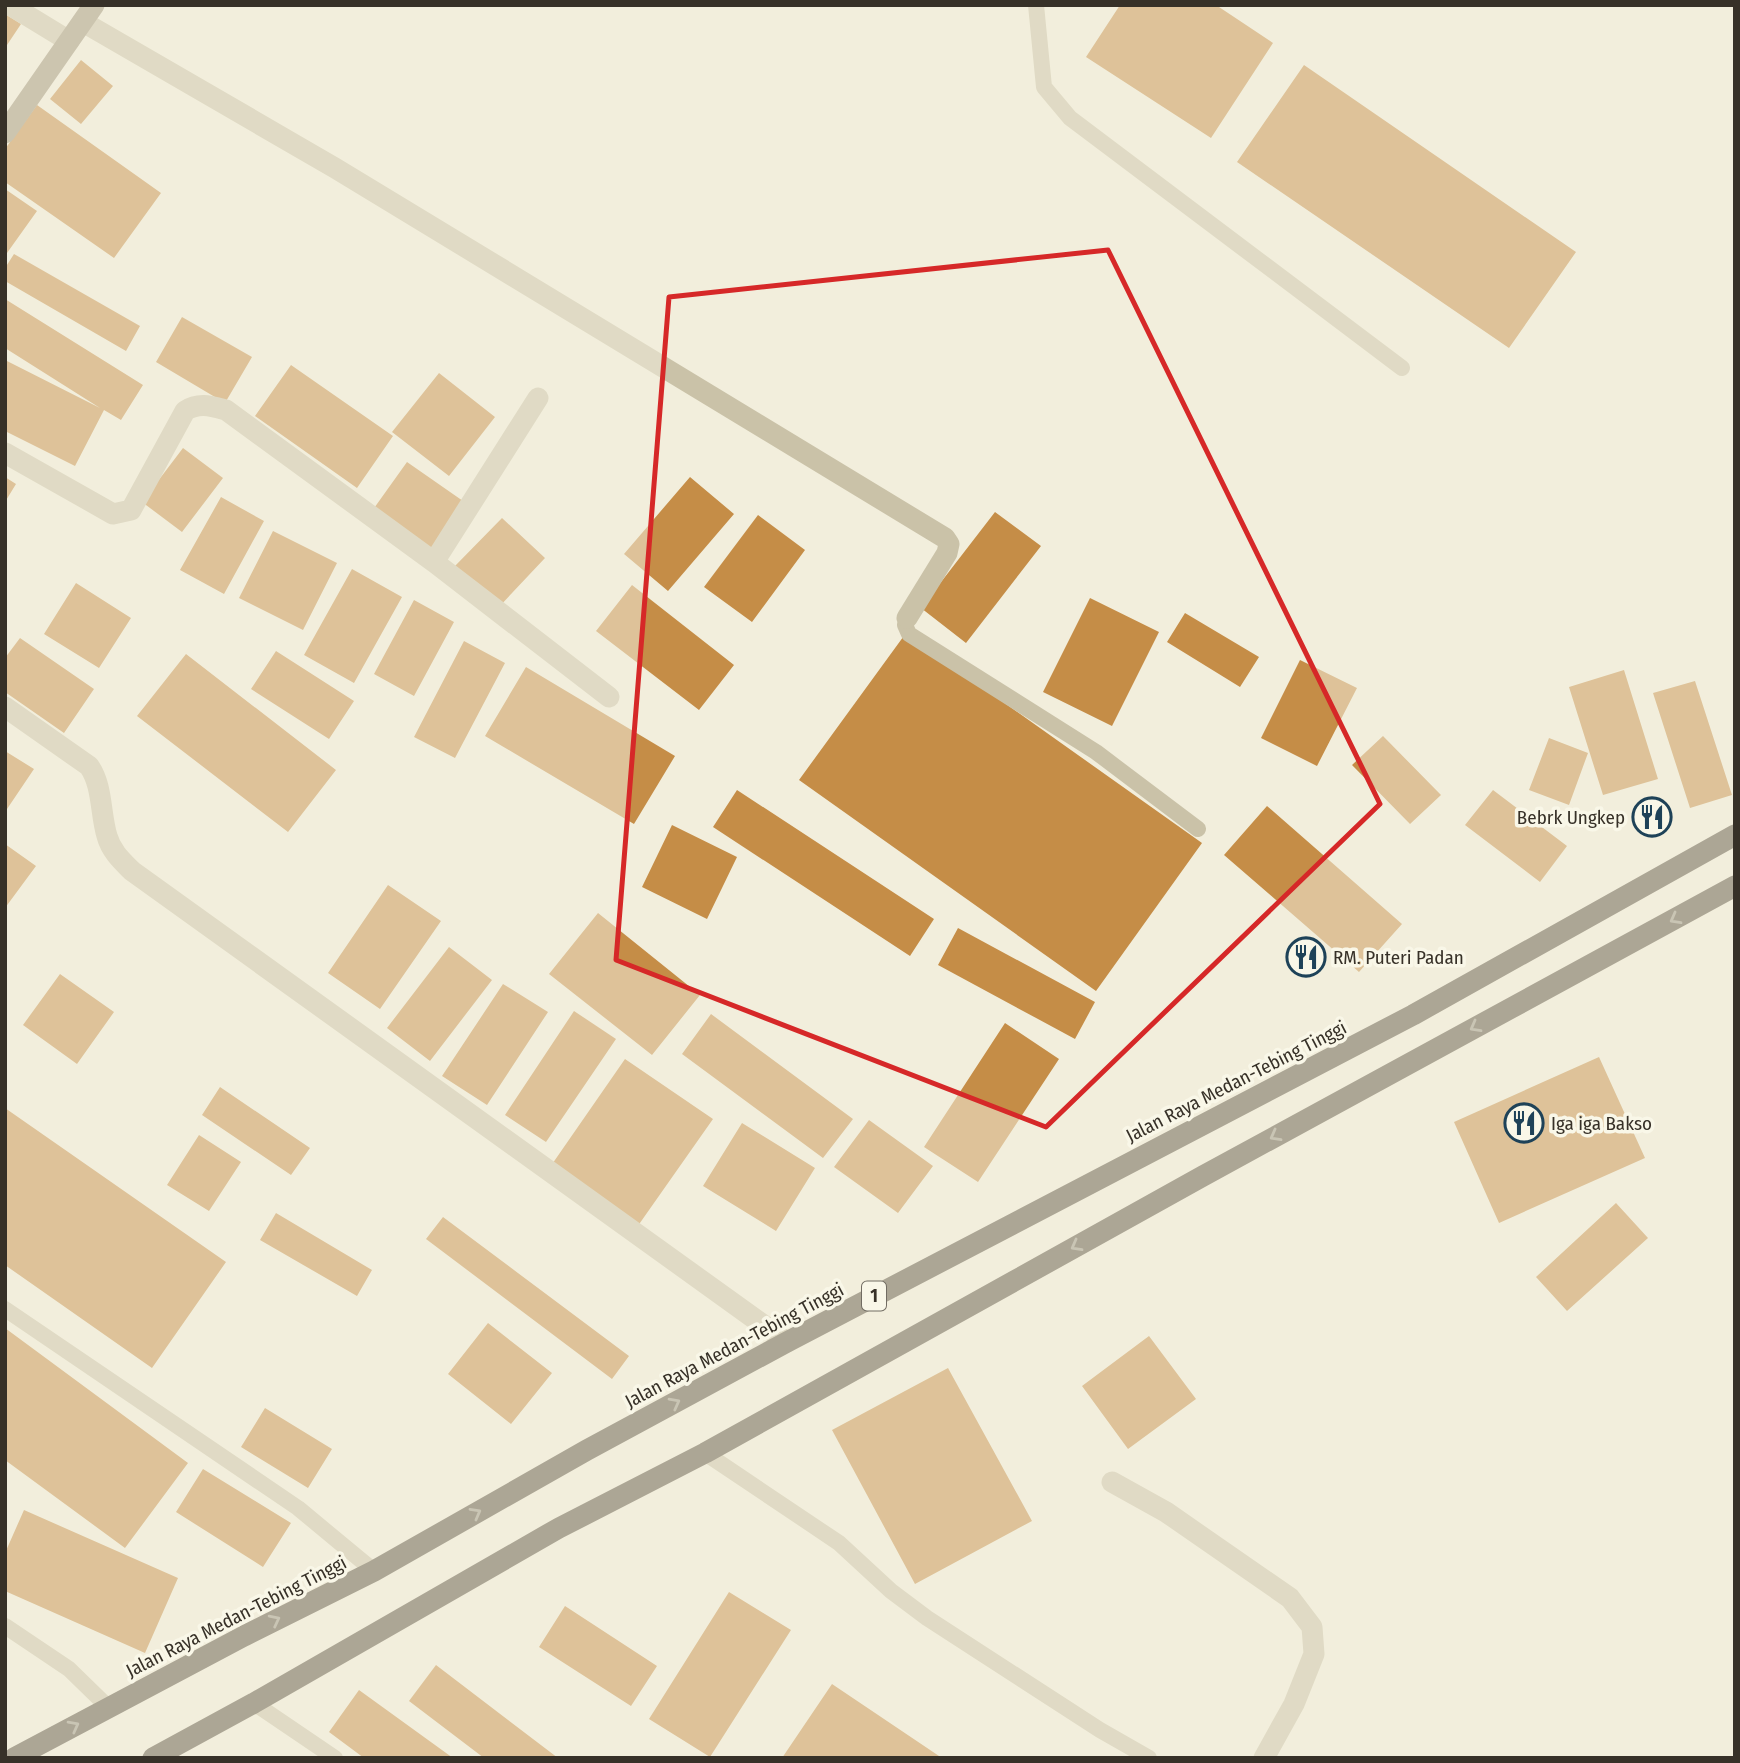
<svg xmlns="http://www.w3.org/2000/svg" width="1740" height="1763" font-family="'Fira Sans Condensed',sans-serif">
<rect width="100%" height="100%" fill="#f2eedc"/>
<!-- building -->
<path fill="#c58d47" d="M1120 5H1216L1273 43 1211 138 1086 57Z
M5 14 21 24 5 48Z
M81 60 113 86 81 124 50 99Z
M1304 65 1576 252 1509 348 1237 162Z
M37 105 161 193 114 258 5 182V149Z
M5 189 37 211 7 253 5 252Z
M14 254 140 326 126 351 5 281V268Z
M5 299 143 385 121 420 104 410 75 466 5 431V360L100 408 5 348Z
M182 317 252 357 225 403 156 362Z
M291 365 393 436 357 488 255 416Z
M439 373 495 417 449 476 392 432Z
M183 448 223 478 182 532 142 502Z
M407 462 463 501 430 551 372 511Z
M5 477 16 484 5 502Z
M690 477 734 514 668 591 624 554Z
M221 497 264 521 224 594 180 570Z
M995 512 1041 546 966 643 921 608Z
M758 515 805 550 752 622 704 587Z
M502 518 545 558 498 608 454 567Z
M273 531 337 563 303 630 239 598Z
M352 569 402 597 354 683 304 655Z
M76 583 131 618 99 668 44 634Z
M632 585 734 665 699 710 596 631Z
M1090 598 1159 632 1112 726 1043 692Z
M414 600 454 622 414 696 374 674Z
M1185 613 1259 657 1240 687 1167 642Z
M906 633 1202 843 1096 991 799 780Z
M20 638 94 689 64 733 5 692V658Z
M464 641 505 663 455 758 414 737Z
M276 651 354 701 329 739 251 689Z
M186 654 336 770 288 832 137 716Z
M1300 660 1357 688 1317 766 1261 738Z
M526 667 675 756 634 824 485 736Z
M1624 670 1658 779 1603 795 1569 687Z
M1695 681 1732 795 1690 808 1653 693Z
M1383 736 1441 795 1410 824 1352 765Z
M1549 738 1588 753 1569 805 1529 790Z
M5 751 34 769 5 812Z
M737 790 934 919 910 956 713 827Z
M1493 790 1567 846 1540 882 1465 825Z
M1267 806 1402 924 1359 972 1224 855Z
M672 825 737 857 707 919 642 887Z
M5 844 36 866 5 908Z
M388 885 441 921 380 1009 328 973Z
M598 913 700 995 652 1055 549 974Z
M958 928 1095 1002 1075 1039 938 965Z
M449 947 492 980 430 1061 387 1028Z
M60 974 114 1012 77 1064 23 1025Z
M503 984 548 1012 487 1105 442 1076Z
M574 1011 616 1039 546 1142 505 1115Z
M711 1014 853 1119 823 1158 682 1054Z
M1005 1023 1059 1059 978 1182 924 1147Z
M1599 1057 1645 1158 1499 1223 1454 1122Z
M625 1059 713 1119 635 1230 548 1170Z
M220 1087 310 1148 291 1175 202 1115Z
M5 1108 226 1262 152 1368 5 1265Z
M869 1120 933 1166 898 1213 834 1167Z
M742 1123 815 1168 776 1231 703 1186Z
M199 1135 241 1162 209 1211 167 1185Z
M1616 1203 1648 1238 1567 1311 1536 1277Z
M276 1213 372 1270 357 1296 260 1240Z
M443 1217 629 1356 612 1379 426 1239Z
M488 1323 552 1373 511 1424 448 1374Z
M5 1328 188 1463 125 1548 5 1460Z
M1149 1336 1196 1399 1128 1449 1082 1386Z
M948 1368 1032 1521 915 1584 832 1430Z
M265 1408 332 1449 308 1488 241 1447Z
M203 1469 291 1523 263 1567 176 1512Z
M24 1510 178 1578 145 1653 5 1591V1553Z
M729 1592 791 1630 710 1757 649 1719Z
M565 1606 657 1666 631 1706 539 1647Z
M436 1665 558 1758H484L409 1701Z
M832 1684 942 1758H782Z
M359 1690 453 1758H364L329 1732Z"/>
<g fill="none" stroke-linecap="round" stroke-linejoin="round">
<!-- lane -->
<path stroke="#cac2a8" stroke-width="16" d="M1036 5 1044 87 1070 118 1402 368
M907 618 905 625 909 634 1096 752 1198 829
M5 1309 298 1508 374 1571
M705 1453 839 1543 891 1591 927 1618 1100 1730 1149 1758
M5 1626 69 1669 109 1708
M254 1703 335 1758"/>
<!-- street -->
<path stroke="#cac2a8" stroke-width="21" d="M10 5 69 41
M83 22 335 168 945 538 949 544 947 553 907 618
M5 453 113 514 131 510 185 411C199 402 211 406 226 410L434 562 609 697
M434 562 538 398
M5 707 89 766C103 786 100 813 107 836 111 851 122 861 132 871L787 1342
M1112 1482 1166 1512 1290 1598 1312 1627 1314 1654 1294 1704 1264 1758"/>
<!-- secondary -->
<path stroke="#9e9279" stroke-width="21" d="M5 133 94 5"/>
<!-- highway -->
<path stroke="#584e3f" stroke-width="21" d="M14 1758 244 1636 374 1571 587 1450 787 1342 1413 1015 1735 835
M153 1758 254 1703 559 1528 705 1453 1203 1176 1735 886"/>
</g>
<!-- one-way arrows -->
<defs><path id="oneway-chevron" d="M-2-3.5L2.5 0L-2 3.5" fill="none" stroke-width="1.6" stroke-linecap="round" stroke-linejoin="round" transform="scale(1.75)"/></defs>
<g stroke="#989283">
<use href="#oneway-chevron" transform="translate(1675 919) rotate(151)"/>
<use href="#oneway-chevron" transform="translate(1475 1027) rotate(151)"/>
<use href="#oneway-chevron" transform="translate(1275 1136) rotate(151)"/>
<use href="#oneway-chevron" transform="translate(1076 1246) rotate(151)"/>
<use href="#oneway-chevron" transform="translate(675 1403) rotate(-28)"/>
<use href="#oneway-chevron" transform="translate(476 1513) rotate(-29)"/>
<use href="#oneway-chevron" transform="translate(275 1620) rotate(-27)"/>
<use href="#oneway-chevron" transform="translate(74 1726) rotate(-28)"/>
</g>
<!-- marked area -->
<path d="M0 0H1740V1763H0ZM1108 250 1380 804 1046 1127 616 960 669 297Z" fill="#f2eedc" fill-opacity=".55" fill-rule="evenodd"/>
<path fill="none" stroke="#d62828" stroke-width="5" stroke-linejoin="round" d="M1108 250 1380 804 1046 1127 616 960 669 297Z"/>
<!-- icons -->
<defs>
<g id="restaurant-ring" transform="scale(2.0125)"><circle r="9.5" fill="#f9f7e8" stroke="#1e4258" stroke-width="1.5"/><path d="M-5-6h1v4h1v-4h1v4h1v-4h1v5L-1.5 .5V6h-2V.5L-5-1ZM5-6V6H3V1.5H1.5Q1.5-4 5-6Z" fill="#1e4258"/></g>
</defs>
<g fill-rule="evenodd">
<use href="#restaurant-ring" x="1652" y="817"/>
<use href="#restaurant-ring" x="1306" y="957"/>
<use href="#restaurant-ring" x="1524" y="1123"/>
</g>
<g text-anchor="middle" stroke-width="7" stroke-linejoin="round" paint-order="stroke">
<!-- shield labels -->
<rect fill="#f9f7e8" stroke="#716c62" stroke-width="2" x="862" y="1281.5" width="24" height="29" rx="5"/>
<g font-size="18" font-weight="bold" fill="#373128">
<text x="874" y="1302">1</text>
</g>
<!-- poi labels -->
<g font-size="19" fill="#373128" stroke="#f9f7e8" text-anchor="start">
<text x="1625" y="824" text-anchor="end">Bebrk Ungkep</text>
<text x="1333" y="964">RM. Puteri Padan</text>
<text x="1551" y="1130">Iga iga Bakso</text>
</g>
<!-- street labels -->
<g font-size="19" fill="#373128" stroke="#f9f7e8">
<text transform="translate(1236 1081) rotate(-27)" y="7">Jalan Raya Medan-Tebing Tinggi</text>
<text transform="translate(734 1345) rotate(-28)" y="7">Jalan Raya Medan-Tebing Tinggi</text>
<text transform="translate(236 1616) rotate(-27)" y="7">Jalan Raya Medan-Tebing Tinggi</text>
</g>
</g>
<!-- border -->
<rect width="1740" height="1763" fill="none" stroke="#373128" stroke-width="14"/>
</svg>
